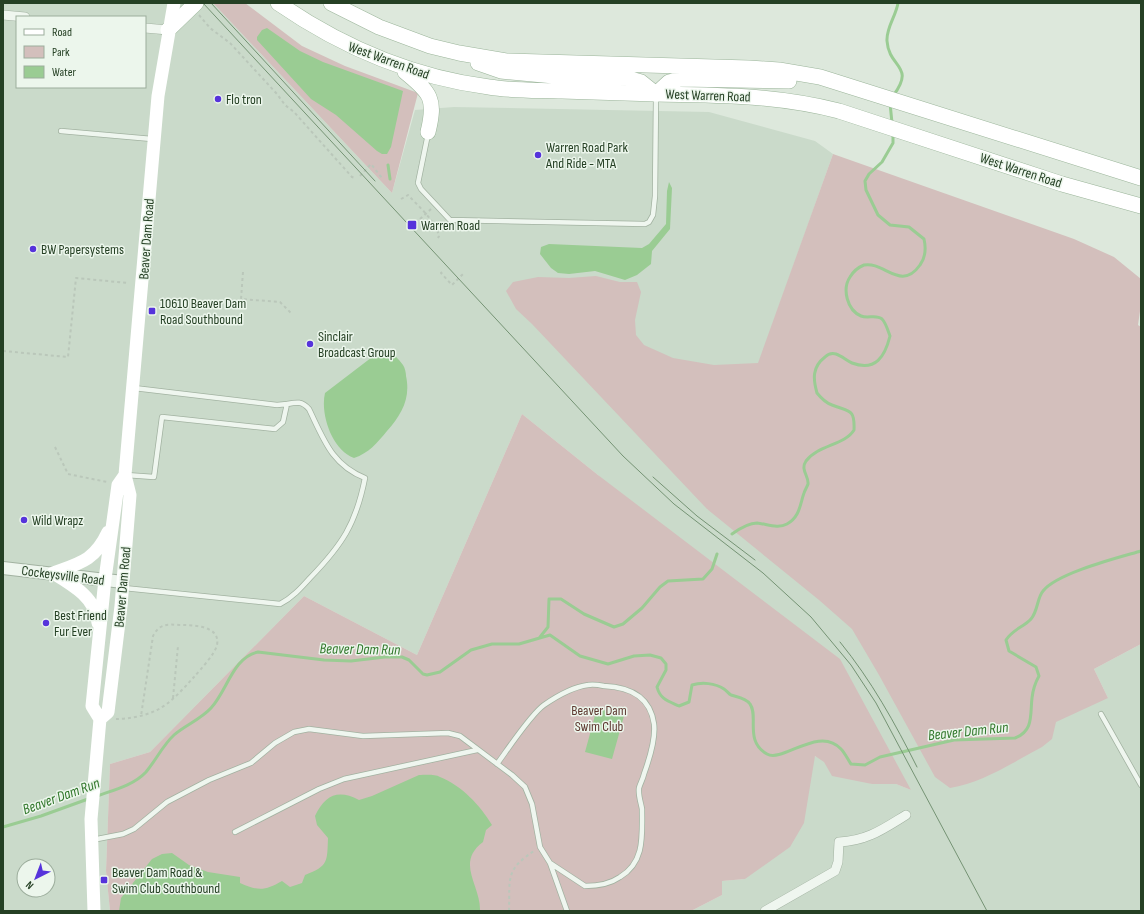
<svg xmlns="http://www.w3.org/2000/svg" width="1144" height="914" font-family="'Sofia Sans Condensed',sans-serif">
<rect width="100%" height="100%" fill="#dde8dc"/>
<!-- built -->
<path fill="#cadaca" fill-rule="evenodd" d="M3 3H213L392 193 415 110 454 107 709 112 815 141 833 154 707 509 1108 698 1094 669 1141 644V911H691L722 895V881L745 879 815 756 872 784H896L911 790 598 475 522 414 417 655 304 596 150 752 110 764 106 871 110 911H3ZM17 17H145V87H17ZM24 866H48V890H24Z"/>
<!-- green -->
<path fill="#d3bfbc" d="M213 3H245L302 46 345 66 418 93 392 193Z
M833 154 1074 239 1114 257 1141 279V304L1138 325 1141 327V644L1094 669 1108 698 1056 722 1052 739 1042 747C1013 762 983 783 950 788L935 777 879 675 852 629 819 600 707 509 532 324 516 309 506 291 513 282 538 277 569 278 596 276 620 282H637L641 292 635 320 636 335 644 345 673 358 714 365 758 363Z
M522 414 598 475 840 659 911 790 896 784H872L832 776 824 762 815 756 804 823 790 847 745 879 722 881V895L691 911H110L106 871 110 764 150 752 304 596 417 655Z"/>
<!-- water -->
<path fill="#9acc93" d="M267 28 300 51 323 62 403 91 391 147 387 154H382L377 151 336 115 311 99 257 40V37L262 30Z
M669 182 672 188 670 229 652 251 651 264 637 275 625 280 595 271 569 274 558 273 551 268 540 254 541 247 549 244 642 248 649 244 666 224 667 191Z
M388 350C393 354 399 359 403 365 405 368 406 373 406 376 411 399 401 415 387 431 377 443 369 453 354 458 332 450 320 414 325 393L380 351Z
M597 708 624 716 612 759 585 752Z
M419 775C425 775 435 774 440 777 462 786 480 805 492 825L486 830 483 842C455 863 481 885 480 911H119L121 898 152 859 162 854 172 853 189 865 208 872 240 877V883C258 891 265 891 282 881L290 887 302 883 305 875C329 866 327 861 328 838L317 825 315 816C325 795 338 789 359 800L372 796Z"/>
<g fill="none" stroke-linecap="round" stroke-linejoin="round">
<!-- stream -->
<path stroke="#9acc93" stroke-width="3" d="M893 96C916 65 889 69 887 41 886 28 896 16 898 3
M890 103 892 123
M388 165 390 179
M732 534C739 529 749 523 757 523 767 524 778 529 787 524 800 517 800 504 804 493 805 490 807 487 808 484 809 476 800 470 806 461 818 445 845 445 854 430 855 408 849 412 832 405 826 403 821 398 817 393 813 379 812 367 825 357 828 354 832 353 836 354 842 356 847 361 852 363 876 372 885 356 890 336 888 331 886 323 882 319 876 314 868 319 861 316 847 310 842 289 850 277 853 272 859 267 864 265 884 261 901 292 920 265 926 257 926 248 924 239L909 227 890 225 878 215 866 190 865 181 869 174 882 162 893 143V133
M540 637 548 627 549 599H561L584 614 614 627 623 624 642 608 660 587 668 581 703 579 712 569 717 554
M97 796C114 790 134 785 146 772 156 760 163 745 174 735 185 725 200 720 211 708 227 691 233 657 258 652L324 660 351 661 385 657H402L409 660 423 674 427 675 440 672 471 650 492 644H519L550 635 580 656 608 664 634 656 650 655 661 658 666 664V670L657 687C660 699 668 701 679 706L689 702 692 685C702 682 715 683 724 689 727 691 729 694 731 695 737 697 746 698 750 704 759 716 744 741 767 754 783 763 819 725 841 749 845 753 848 760 851 764L865 765 880 757 954 740 1015 738C1034 731 1030 714 1032 698 1033 689 1035 683 1039 676L1036 667 1009 651 1006 640C1013 629 1024 627 1031 619 1038 611 1037 598 1043 591 1057 573 1117 558 1141 551
M3 827 41 816 88 799"/>
<!-- service casing -->
<g stroke="#a2b2a1" stroke-width="6">
<path id="service" d="M61 131 152 139
M428 134 418 183 421 189 450 220 645 224 649 222 653 215 655 196 656 96
M134 388 277 405 287 404
M124 588 280 604C292 598 301 588 310 578 342 545 356 524 365 478 332 465 324 440 309 409 302 401 297 402 287 404L283 422 275 429 162 417 154 477 126 475
M1101 714 1141 785
M497 764C508 749 531 714 544 705 557 696 573 687 588 685 593 684 599 685 604 686 628 687 650 695 654 724 656 739 649 760 644 774 643 779 640 784 639 788 638 795 641 803 642 809 642 836 645 862 620 877 610 884 598 886 585 886L550 863
M235 832 319 789 344 779 477 750
M92 840 123 834 134 829 167 802 209 780 251 763 275 743 294 732 309 729 363 736 448 733 460 736 512 775 525 787 532 804 540 847 550 863 567 911"/>
</g>
<!-- minor casing -->
<g stroke="#a2b2a1" stroke-width="10">
<path id="minor" d="M3 15 25 17
M145 28 168 30
M765 911 835 871 838 862 839 842C867 841 883 829 906 815"/>
</g>
<!-- tertiary casing -->
<g stroke="#a2b2a1" stroke-width="14">
<path id="tertiary" d="M3 568 123 582"/>
</g>
<!-- primary casing -->
<g stroke="#9bb59a" stroke-width="16">
<path id="primary" d="M278 3C342 47 411 77 489 87 513 91 538 90 562 91 593 92 625 93 656 94 719 95 777 95 839 111L1062 184 1141 206
M331 3 379 27 430 46 459 53 506 61 749 68 779 70 820 77 1141 178
M168 30 196 3
M478 63 501 71 554 76 627 78 641 82 656 94
M405 72C431 93 436 99 428 132
M656 94 669 82 681 79 789 81"/>
</g>
<!-- path -->
<path stroke="#bac7ba" stroke-width="2" stroke-dasharray="3 3" stroke-linecap="butt" d="M199 15 210 28 230 43 277 94 285 105 294 112 352 177 355 178
M360 176 371 164 382 178
M401 199 408 195C419 207 435 220 439 236L438 238
M420 219 431 209
M409 229 416 222
M243 272 241 299 280 302 291 313
M442 272 441 273 452 285 464 273
M3 351 68 357 76 278 128 283
M55 447 68 474 107 482
M173 698 178 646
M116 719C129 719 145 716 157 710 171 703 183 689 194 677 200 670 215 654 217 645 221 625 191 625 179 625 167 624 159 624 153 636L141 716
M509 911C510 878 505 870 534 851"/>
<!-- service -->
<use href="#service" stroke="#eff6ef" stroke-width="4.5"/>
<!-- minor -->
<use href="#minor" stroke="#eff6ef" stroke-width="9"/>
<!-- tertiary -->
<use href="#tertiary" stroke="#eff6ef" stroke-width="12"/>
<!-- secondary -->
<path stroke="#fff" stroke-width="13" d="M53 573C73 585 96 598 98 623
M53 573C81 563 95 560 108 532
M100 719 108 712 121 606 130 495 125 475 158 96 174 3
M94 911 91 819 100 719 92 706 105 579 118 485 125 475"/>
<!-- primary -->
<use href="#primary" stroke="#fff" stroke-width="15"/>
<!-- tram -->
<path stroke="#759374" stroke-width="1" d="M203 3 623 456 674 504 763 573 811 617 851 665 876 703 987 911
M211 3 375 181
M653 477 697 516 755 560
M840 642C871 680 895 723 917 767"/>
</g>
<!-- markers -->
<g fill="#5633db" stroke="#ecf6ec" stroke-width="1.5">
<circle cx="218" cy="99" r="4"/>
<circle cx="538" cy="155" r="4"/>
<rect x="407" y="220" width="10" height="10" rx="2"/>
<circle cx="33" cy="249" r="4"/>
<rect x="148" y="307" width="8" height="8" rx="2"/>
<circle cx="310" cy="344" r="4"/>
<circle cx="24" cy="520" r="4"/>
<circle cx="46" cy="623" r="4"/>
<rect x="100" y="876" width="8" height="8" rx="2"/>
</g>
<g text-anchor="middle" stroke-width="3" stroke-linejoin="round" paint-order="stroke">
<!-- street labels -->
<g font-size="14" fill="#254024" stroke="#ecf6ec">
<text transform="translate(389 60) rotate(20)" y="5">West Warren Road</text>
<text transform="translate(708 95) rotate(2)" y="5">West Warren Road</text>
<text transform="translate(1021 170) rotate(18)" y="5">West Warren Road</text>
<text transform="translate(146 239) rotate(-86)" y="5">Beaver Dam Road</text>
<text transform="translate(63 575) rotate(7)" y="5">Cockeysville Road</text>
<text transform="translate(122 587) rotate(-85)" y="5">Beaver Dam Road</text>
</g>
<!-- poi labels -->
<g font-size="14" fill="#254024" stroke="#ecf6ec" text-anchor="start">
<text x="226" y="104">Flo tron</text>
<text x="546" y="152">Warren Road Park<tspan x="546" dy="16">And Ride - MTA</tspan></text>
<text x="421" y="230">Warren Road</text>
<text x="41" y="254">BW Papersystems</text>
<text x="160" y="308">10610 Beaver Dam<tspan x="160" dy="16">Road Southbound</tspan></text>
<text x="318" y="341">Sinclair<tspan x="318" dy="16">Broadcast Group</tspan></text>
<text x="32" y="525">Wild Wrapz</text>
<text x="54" y="620">Best Friend<tspan x="54" dy="16">Fur Ever</tspan></text>
<text x="112" y="877">Beaver Dam Road &amp;<tspan x="112" dy="16">Swim Club Southbound</tspan></text>
</g>
<!-- park labels -->
<g font-size="14" fill="#5d3830" stroke="#ecf6ec">
<text x="599" y="715">Beaver Dam<tspan x="599" dy="16">Swim Club</tspan></text>
</g>
<!-- water labels -->
<g font-size="15" font-style="italic" fill="#31772b" stroke="#ecf6ec">
<text transform="translate(360 649) rotate(1)" y="5">Beaver Dam Run</text>
<text transform="translate(968 731) rotate(-6)" y="5">Beaver Dam Run</text>
<text transform="translate(61 796) rotate(-20)" y="5">Beaver Dam Run</text>
</g>
</g>
<!-- border -->
<rect width="1144" height="914" fill="none" stroke="#254024" stroke-width="8"/>
<!-- legend -->
<rect x="16" y="16" width="130" height="72" fill="#ecf6ec" stroke="#9cad9c"/>
<rect x="24" y="29" width="20" height="6" fill="#ffffff" stroke="#9cad9c"/>
<text x="52" y="36" font-size="12" fill="#254024">Road</text>
<rect x="24" y="46" width="20" height="12" fill="#d3bfbc" stroke="#9cad9c"/>
<text x="52" y="56" font-size="12" fill="#254024">Park</text>
<rect x="24" y="66" width="20" height="12" fill="#9acc93" stroke="#9cad9c"/>
<text x="52" y="76" font-size="12" fill="#254024">Water</text>
<!-- north arrow -->
<g transform="translate(36 878) rotate(222)"><circle r="19" fill="#ecf6ec" stroke="#9cad9c"/>
<path d="M0-3L7 15L0 10L-7 15Z" fill="#5633db"/>
<text y="-6" font-size="11" font-weight="bold" text-anchor="middle" fill="#254024">N</text>
</g>
</svg>
